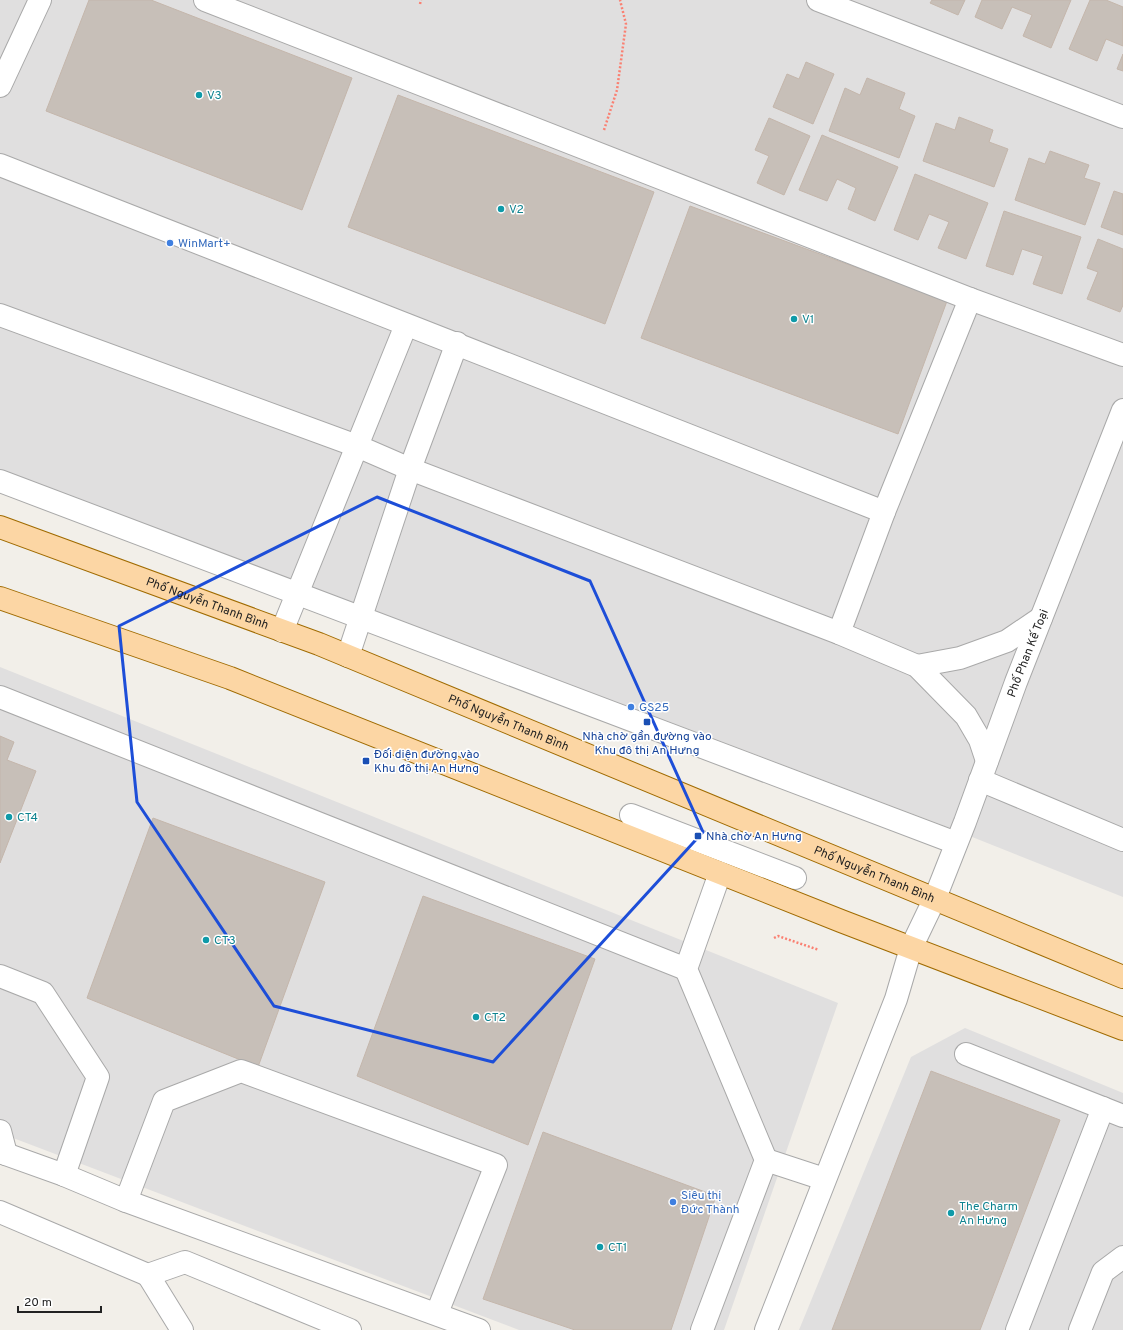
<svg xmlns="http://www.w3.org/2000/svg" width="1123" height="1330" font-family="Overpass,sans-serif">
<rect width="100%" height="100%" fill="#f2efe9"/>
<!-- residential -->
<path fill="#e0dfdf" d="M0 0H1123V897L932 821 0 470Z
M0 667 838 1003 724 1330H519L0 1133Z
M965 1028 1123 1093V1330H799L911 1057Z"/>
<!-- building -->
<path fill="#c7bfb8" stroke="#c4b6ab" d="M89 0H151L352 78 302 210 46 111Z
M932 0H965L958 15 930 3Z
M982 0H1071L1051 48 1023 36 1032 15 1012 7 1002 29 975 17Z
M1090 0H1106L1123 7V46L1106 39 1097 61 1069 49Z
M1123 54V71L1117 69Z
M806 62 834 74 813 124 773 107 787 74 799 79Z
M867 78 905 93 899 109 915 116 899 158 829 131 845 88 860 95Z
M398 95 654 192 605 324 348 227Z
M959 117 993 130 989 142 1008 149 994 187 923 161 936 123 955 130Z
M769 118 810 136 784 195 757 183 769 156 755 150Z
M822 135 898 167 875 221 848 209 856 188 837 179 827 201 799 190Z
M1050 151 1089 165 1084 178 1100 183 1085 225 1015 200 1029 158 1045 164Z
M915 174 988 203 966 259 938 248 949 222 929 214 918 240 894 230Z
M1114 191 1123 194V235L1101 227Z
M690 206 947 301 898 434 641 338Z
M1004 211 1081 237 1062 294 1033 284 1043 256 1022 249 1013 275 986 266Z
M1098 239 1123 249V305L1120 312 1087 299 1098 272 1087 268Z
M0 736 14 742 7 760 36 771 0 863Z
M153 818 325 882 258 1067 87 998Z
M423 896 595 959 528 1145 357 1076Z
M931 1071 1060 1120 980 1330H832Z
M543 1132 716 1196 671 1330H575L483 1299Z"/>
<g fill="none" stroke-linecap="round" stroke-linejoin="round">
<!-- minor casing -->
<g stroke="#a9a9a9" stroke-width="24">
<g id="minor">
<path d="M205 0 970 299 1123 355"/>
<path d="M818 0 1123 117"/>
<path d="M0 86 40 0"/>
<path d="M0 165 884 512"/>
<path d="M0 315 357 446 410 469 839 633 917 666 966 716 980 740 987 761"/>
<path d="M0 481 956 843"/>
<path d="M282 631 406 325"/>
<path d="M839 633 884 512 970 299"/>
<path d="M348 656 410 469 457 343"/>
<path d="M917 666 960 658 1007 641 1041 618"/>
<path d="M0 697 686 969"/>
<path d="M980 780 1123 840"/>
<path d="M631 815 795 878"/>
<path d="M0 976 43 993 98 1077 64 1175"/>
<path d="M966 1054 1123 1116"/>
<path d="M0 1131 6 1154"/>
<path d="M0 1152 64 1175 126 1201 479 1330"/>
<path d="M766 1160 824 1179"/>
<path d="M126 1201 164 1101 241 1071 496 1165 437 1313"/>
<path d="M0 1212 148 1275 185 1262 350 1330"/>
<path d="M148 1275 182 1330"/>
<path d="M702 1330 766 1160 686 969 720 873"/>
<path id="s1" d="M766 1330 896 999 911 948 935 898 965 822 1016 682 1123 410"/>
<path d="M1017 1330 1103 1108"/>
<path d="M1080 1330 1103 1272 1123 1257"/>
</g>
</g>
<!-- major casing -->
<g stroke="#a06b00" stroke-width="24">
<g id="major">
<path id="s2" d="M0 527 319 644 1123 977"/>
<path d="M0 598 230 678 841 921 1123 1029"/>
</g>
</g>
<!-- path -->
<path stroke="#fa8072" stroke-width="2.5" stroke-dasharray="2 2" stroke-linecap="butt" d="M420 4 421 0
M604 130 617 90 626 24 620 0
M774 938 778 936 819 950"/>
<!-- minor -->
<use href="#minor" stroke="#fff" stroke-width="22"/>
<!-- major -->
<use href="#major" stroke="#fcd6a4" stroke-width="22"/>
</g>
<!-- marked area -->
<path fill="none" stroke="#1d4ed8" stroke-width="3" stroke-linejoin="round" d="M377 497 590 581 703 832 493 1062 274 1006 137 802 119 626Z"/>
<!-- markers -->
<g fill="#0f9aa8" stroke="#fff" stroke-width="1.5">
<circle cx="199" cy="95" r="4"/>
<circle cx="501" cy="209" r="4"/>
<circle cx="794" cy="319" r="4"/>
<circle cx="9" cy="817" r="4"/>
<circle cx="206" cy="940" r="4"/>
<circle cx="476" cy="1017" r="4"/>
<circle cx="951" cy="1213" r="4"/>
<circle cx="600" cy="1247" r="4"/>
</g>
<g fill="#3f7fe0" stroke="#fff" stroke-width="1.5">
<circle cx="170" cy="243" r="4"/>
<circle cx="631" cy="707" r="4"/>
<circle cx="673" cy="1202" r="4"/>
</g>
<g fill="#1a4fb4" stroke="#fff" stroke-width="1.5">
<rect x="643" y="718" width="8" height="8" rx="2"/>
<rect x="362" y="757" width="8" height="8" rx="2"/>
<rect x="694" y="832" width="8" height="8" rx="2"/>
</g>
<g text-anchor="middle" stroke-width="3" stroke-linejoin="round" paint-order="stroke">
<!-- culture labels -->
<g font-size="12" fill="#0d838f" stroke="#fff" text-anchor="start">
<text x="207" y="99">V3</text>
<text x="509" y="213">V2</text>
<text x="802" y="323">V1</text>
<text x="17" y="821">CT4</text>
<text x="214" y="944">CT3</text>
<text x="484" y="1021">CT2</text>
<text x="959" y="1210">The Charm<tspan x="959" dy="14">An Hưng</tspan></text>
<text x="608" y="1251">CT1</text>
</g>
<!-- shop labels -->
<g font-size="12" fill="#366cbe" stroke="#fff" text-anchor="start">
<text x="178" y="247">WinMart+</text>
<text x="639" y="711">GS25</text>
<text x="681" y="1199">Siêu thị<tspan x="681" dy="14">Đức Thành</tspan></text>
</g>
<!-- street labels -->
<g font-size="12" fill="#222" stroke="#fff">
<text dy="4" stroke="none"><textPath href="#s2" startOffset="221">Phố Nguyễn Thanh Bình</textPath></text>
<text dy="4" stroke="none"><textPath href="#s1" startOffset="726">Phố Phan Kế Toại</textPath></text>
<text dy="4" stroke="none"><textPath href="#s2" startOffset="545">Phố Nguyễn Thanh Bình</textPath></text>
<text dy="4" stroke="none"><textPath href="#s2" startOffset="941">Phố Nguyễn Thanh Bình</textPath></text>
</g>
<!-- transit labels -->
<g font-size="12" fill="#164399" stroke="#fff" text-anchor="start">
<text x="647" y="740" text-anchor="middle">Nhà chờ gần đường vào<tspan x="647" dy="14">Khu đô thị An Hưng</tspan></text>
<text x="374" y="758">Đối diện đường vào<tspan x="374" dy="14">Khu đô thị An Hưng</tspan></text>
<text x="706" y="840">Nhà chờ An Hưng</text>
</g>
</g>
<!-- scale -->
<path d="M18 1306v6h83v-6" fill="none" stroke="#222222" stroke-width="2"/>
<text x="24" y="1306" font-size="12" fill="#222222" stroke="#ffffff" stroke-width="3" paint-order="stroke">20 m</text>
</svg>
